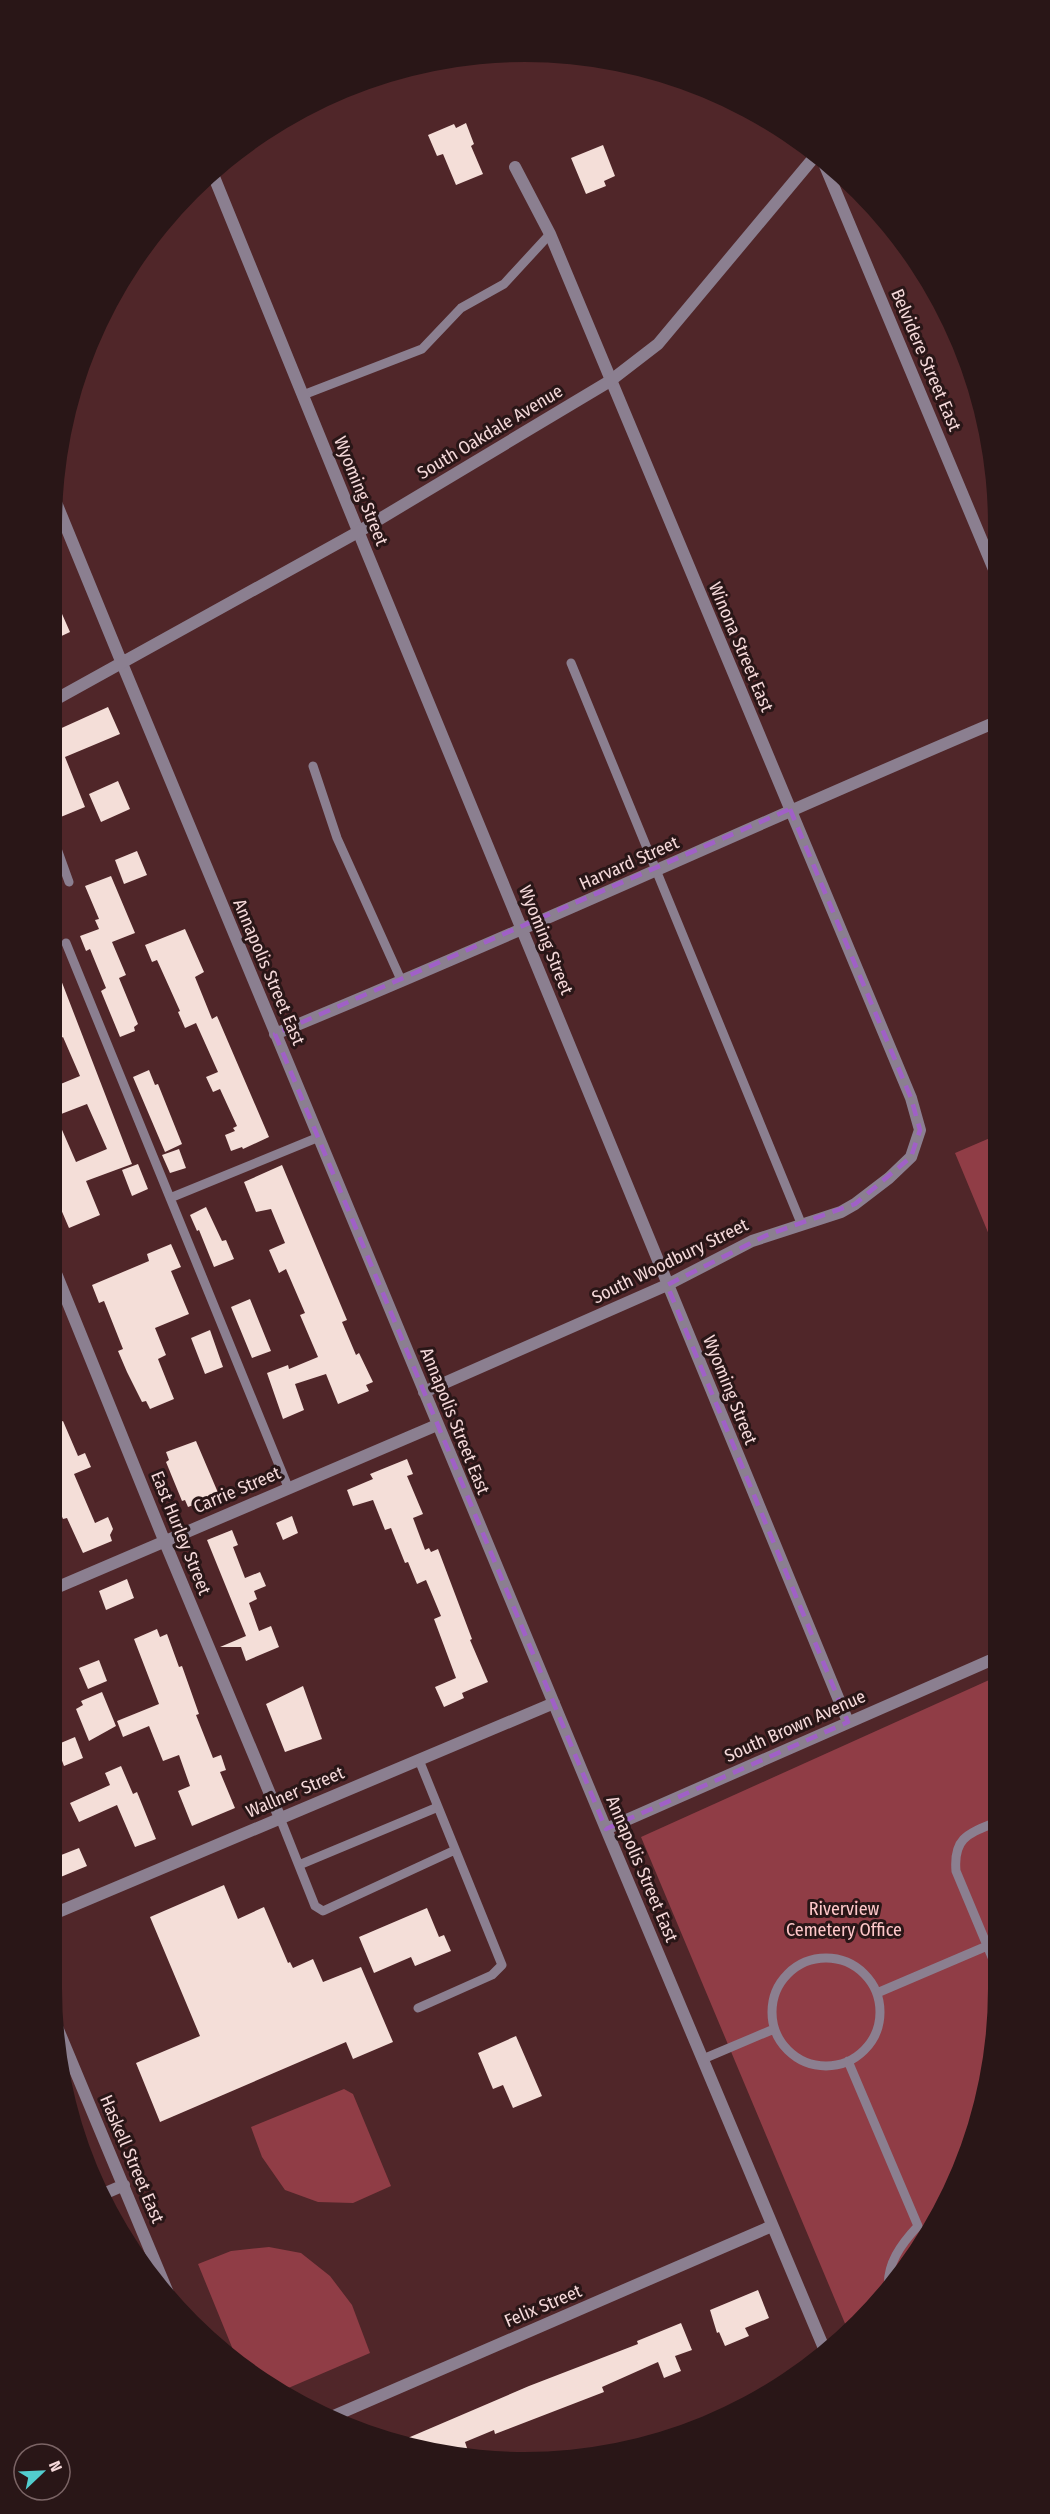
<svg xmlns="http://www.w3.org/2000/svg" width="1050" height="2514" font-family="'Fira Sans Condensed',sans-serif">
<rect width="100%" height="100%" fill="#502629"/>
<!-- green -->
<path fill="#903d46" d="M997 1135V1254L955 1153Z
M998 1676 999 1989 974 2141 901 2278 849 2333 641 1837Z
M344 2089 353 2094 391 2186 353 2203 318 2202 285 2190 262 2157 251 2127Z
M269 2247 301 2253 330 2276 352 2305 370 2353 279 2392 236 2357 198 2264 231 2251Z"/>
<!-- building -->
<path fill="#f4ded8" fill-rule="evenodd" d="M466 123 474 144 471 146 483 174 456 185 443 154 437 156 428 135 454 124 456 128Z
M603 145 615 176 604 181 606 186 586 194 571 158Z
M51 589 70 632 51 641Z
M108 707 120 734 65 757 85 807 51 821V724L55 731Z
M118 781 130 809 101 822 89 794Z
M137 851 147 875 124 884 115 860Z
M111 876 135 933 112 942 126 975 119 978 138 1024 134 1027 135 1031 120 1037 101 991 106 988 90 949 86 951 80 936 99 929 95 920 99 919 85 886Z
M185 929 204 972 195 977 212 1019 217 1016 269 1137 243 1149 242 1147 231 1151 225 1135 235 1131 233 1128 237 1126 220 1089 213 1092 206 1077 218 1072 196 1023 185 1028 178 1012 180 1011 157 960 152 962 145 945Z
M51 954 132 1164 86 1181 100 1215 69 1228 51 1186V1088L80 1076 63 1037 59 1039 51 1019ZM87 1104 107 1149 76 1162 56 1116Z
M149 1070 155 1085 158 1084 182 1144 165 1152 133 1077Z
M179 1149 186 1168 170 1173 162 1155Z
M138 1164 148 1189 132 1196 122 1170Z
M282 1165 347 1320 342 1322 356 1355 359 1353 373 1382 366 1385 369 1391 338 1404 326 1374 295 1384 304 1410 283 1419 267 1373 288 1365 289 1369 318 1357 300 1315 305 1313 286 1269 279 1273 269 1250 285 1243 271 1209 256 1212 244 1182Z
M206 1207 222 1241 226 1240 234 1259 214 1267 199 1230 197 1231 190 1215Z
M171 1244 181 1267 171 1271 189 1314 155 1328 166 1355 158 1359 174 1399 150 1409 146 1401 142 1402 127 1372 118 1351 123 1349 104 1301 99 1303 92 1285 149 1261 147 1254Z
M250 1299 271 1351 252 1358 231 1307Z
M210 1330 223 1367 205 1374 191 1338Z
M63 1421 78 1456 85 1453 91 1467 74 1474 95 1523 108 1517 113 1529 110 1535 112 1541 83 1553 67 1518 63 1519 51 1491V1426Z
M196 1441 219 1495 188 1507 185 1500 182 1501 166 1462 169 1460 166 1452Z
M407 1459 413 1474 407 1476 423 1514 413 1518 425 1550 429 1548 431 1552 438 1549 472 1639 470 1640 488 1682 462 1693 464 1698 444 1707 435 1687 456 1678 434 1619 441 1616 426 1580 417 1584 408 1562 405 1563 391 1528 385 1530 373 1500 353 1506 347 1490 373 1479 370 1474Z
M292 1516 298 1533 283 1540 276 1523Z
M232 1530 238 1545 233 1547 245 1578 260 1572 266 1586 254 1591 257 1599 249 1603 259 1631 271 1626 279 1647 246 1661 241 1647H220L246 1636 207 1540Z
M127 1579 134 1598 106 1610 99 1591Z
M157 1629 160 1637 167 1634 179 1667 182 1666 199 1714 196 1715 213 1758 221 1755 226 1770 220 1772 235 1808 192 1826 178 1791 190 1786 179 1755 163 1761 149 1726 123 1737 117 1721 159 1704 134 1639Z
M99 1660 107 1681 88 1689 79 1668Z
M303 1686 322 1739 285 1752 266 1704Z
M102 1692 116 1726 89 1741 76 1709 83 1705 81 1701Z
M75 1737 83 1758 64 1766 56 1745Z
M121 1766 133 1794 137 1792 156 1839 135 1847 117 1805 79 1822 70 1803 110 1785 105 1773Z
M79 1848 87 1866 51 1881V1859Z
M224 1885 238 1919 264 1907 288 1963 290 1962 293 1968 313 1959 323 1982 361 1967 393 2042 353 2059 346 2042 160 2122 136 2063 200 2036 150 1917Z
M427 1908 439 1937 444 1935 451 1951 415 1966 411 1957 374 1973 359 1937Z
M516 2036 542 2096 513 2108 503 2085 493 2089 478 2053Z
M758 2290 769 2318 745 2328 749 2336 725 2346 719 2332 717 2333 710 2310Z
M681 2323 692 2350 675 2356 681 2371 664 2378 658 2362 602 2387 604 2392 495 2434 494 2430 465 2442 469 2454 459 2458 396 2443 529 2386 638 2344 637 2341Z"/>
<g fill="none" stroke-linecap="round" stroke-linejoin="round">
<!-- service -->
<path stroke="#8b7f90" stroke-width="9" d="M303 395 422 349 461 308 504 284 550 234
M571 663 801 1223
M313 766 337 838 402 982
M51 832 69 882
M66 943 288 1487
M170 1198 319 1137
M280 1818 315 1906 323 1911 455 1850
M999 1821C970 1833 953 1836 956 1871L999 1974
M299 1865 438 1807
M772 2012a54 54 0 1 1 108 0a54 54 0 1 1-108 0Z
M877 1993 987 1946
M418 2008 492 1975 502 1965 419 1760
M703 2059 774 2029
M848 2061 918 2226
M889 2291C885 2265 902 2243 918 2226"/>
<!-- minor -->
<path stroke="#8b7f90" stroke-width="12" d="M823 161 995 572
M212 172 367 553 848 1722
M121 661 606 1829 826 2353
M275 1034C517 935 755 824 996 722
M51 1261 164 1540 280 1818
M424 1392 667 1285 752 1241 841 1212 855 1204 889 1178 911 1157 920 1130 911 1098 550 234 515 167
M51 1590 437 1425
M606 1829 998 1657
M51 1915 554 1703
M57 2027 173 2305
M101 2195 124 2185
M329 2418 772 2226"/>
<!-- tertiary -->
<path stroke="#8b7f90" stroke-width="12" d="M55 500 121 661
M51 702 358 532 610 381 658 344 816 155"/>
</g>
<!-- marked area -->
<path fill="none" stroke="#a060c7" stroke-width="4.5" stroke-dasharray="12 8" stroke-linejoin="round" d="M790 809 911 1098 920 1130 911 1157 855 1204 767 1235 667 1285 848 1722 606 1829 275 1034Z"/>
<g text-anchor="middle" stroke-width="6" stroke-linejoin="round" paint-order="stroke">
<!-- street labels -->
<g font-size="18" fill="#f5d9da" stroke="#291617">
<text transform="translate(926 360) rotate(67)" y="6">Belvidere Street East</text>
<text transform="translate(490 432) rotate(-31)" y="6">South Oakdale Avenue</text>
<text transform="translate(361 491) rotate(68)" y="6">Wyoming Street</text>
<text transform="translate(741 647) rotate(67)" y="6">Winona Street East</text>
<text transform="translate(629 863) rotate(-24)" y="6">Harvard Street</text>
<text transform="translate(546 940) rotate(68)" y="6">Wyoming Street</text>
<text transform="translate(269 972) rotate(67)" y="6">Annapolis Street East</text>
<text transform="translate(670 1261) rotate(-26)" y="6">South Woodbury Street</text>
<text transform="translate(730 1390) rotate(68)" y="6">Wyoming Street</text>
<text transform="translate(455 1421) rotate(68)" y="6">Annapolis Street East</text>
<text transform="translate(237 1490) rotate(-23)" y="6">Carrie Street</text>
<text transform="translate(181 1533) rotate(68)" y="6">East Hurley Street</text>
<text transform="translate(795 1726) rotate(-24)" y="6">South Brown Avenue</text>
<text transform="translate(295 1792) rotate(-23)" y="6">Wallner Street</text>
<text transform="translate(642 1869) rotate(67)" y="6">Annapolis Street East</text>
<text transform="translate(132 2159) rotate(67)" y="6">Haskell Street East</text>
<text transform="translate(543 2306) rotate(-23)" y="6">Felix Street</text>
</g>
<!-- park labels -->
<g font-size="18" fill="#ffc8ca" stroke="#291617">
<text x="844" y="1915">Riverview<tspan x="844" dy="21">Cemetery Office</tspan></text>
</g>
</g>
<!-- crop -->
<path d="M0 0H1050V2514H0ZM525 62H525A463 463 0 0 1 988 525V1989A463 463 0 0 1 525 2452H525A463 463 0 0 1 62 1989V525A463 463 0 0 1 525 62Z" fill="#291617" fill-rule="evenodd"/>
<!-- north arrow -->
<g transform="translate(42 2472) rotate(67)"><circle r="28" fill="#291617" stroke="#7b6465" stroke-width="1.5"/>
<path d="M0-4.5L10 22L0 15L-10 22Z" fill="#52cdce"/>
<text y="-9" font-size="16" font-weight="bold" text-anchor="middle" fill="#f5d9da">N</text>
</g>
</svg>
